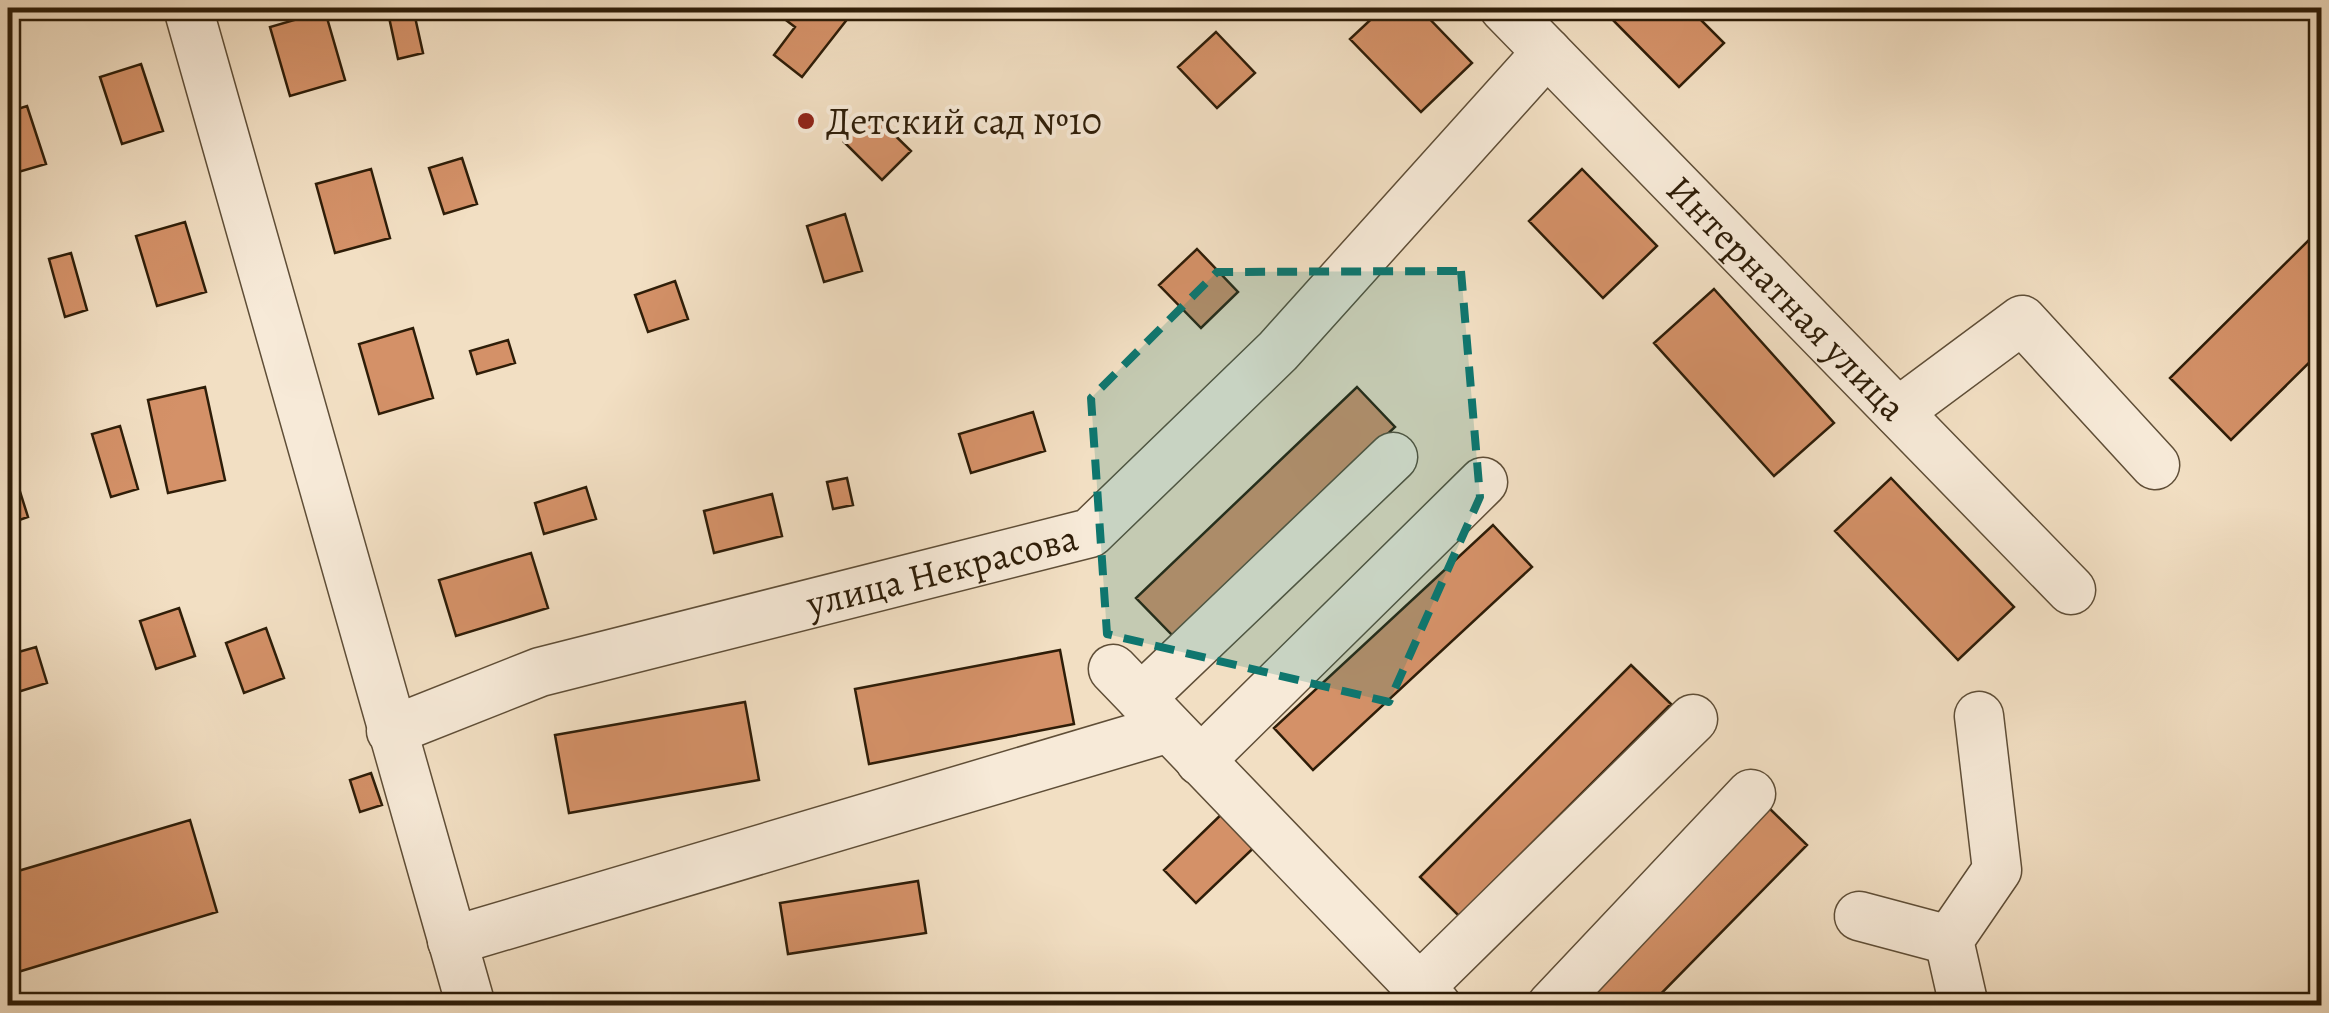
<svg xmlns="http://www.w3.org/2000/svg" width="2329" height="1013" font-family="Alegreya,serif">
<rect width="100%" height="100%" fill="#f2dfc3"/>
<filter id="stains"><feTurbulence type="fractalNoise" baseFrequency=".002" numOctaves="4"/><feColorMatrix values="0 0 0 0 .2 0 0 0 0 .09 0 0 0 0 .02 0 0 0 .5 -.17"/></filter>
<radialGradient id="worn" r=".72"><stop offset=".6" stop-color="#630" stop-opacity="0"/><stop offset="1" stop-color="#630" stop-opacity=".3"/></radialGradient>
<!-- building -->
<path fill="#d49168" stroke="#2e1d08" stroke-width="2.5" d="M387 8H413L423 53 398 59Z
M770 8H856L802 77 774 55 795 27Z
M1383 8H1419L1472 63 1421 112 1350 39Z
M1601 8H1689L1724 43 1679 87Z
M325 11 345 80 290 96 270 27Z
M1216 32 1255 73 1217 108 1178 67Z
M141 64 163 131 122 144 100 77Z
M27 106 46 164 15 173 8 150V112Z
M873 114 911 151 882 180 844 142Z
M462 158 477 204 444 214 429 168Z
M371 169 390 238 335 253 316 184Z
M1582 169 1657 246 1603 298 1529 221Z
M845 214 862 271 824 282 807 226Z
M185 222 206 292 157 306 136 236Z
M2322 227V350L2231 440 2170 378Z
M1197 249 1238 292 1201 328 1159 285Z
M71 253 87 310 65 317 49 259Z
M675 281 688 319 648 332 635 295Z
M1714 289 1834 423 1774 476 1654 343Z
M413 328 433 398 379 414 359 344Z
M508 340 515 363 477 374 470 351Z
M205 387 225 480 168 493 148 400Z
M1357 387 1395 427 1174 637 1136 598Z
M1033 412 1045 451 971 473 959 434Z
M120 426 138 489 111 497 92 434Z
M847 478 853 505 833 509 827 482Z
M1891 478 2014 607 1958 660 1835 531Z
M17 482 28 517 8 524V485Z
M586 487 596 519 544 534 535 503Z
M772 494 782 536 714 553 704 511Z
M1493 525 1532 567 1313 770 1274 728Z
M531 553 548 608 456 636 439 580Z
M179 608 195 656 156 669 140 621Z
M266 628 284 678 244 693 226 643Z
M36 647 47 683 8 695V655Z
M1060 650 1074 724 869 764 855 689Z
M1631 665 1671 704 1459 916 1420 877Z
M745 702 759 780 569 813 555 735Z
M371 773 382 805 360 812 350 780Z
M1232 804 1265 837 1196 903 1164 870Z
M1767 806 1807 845 1649 1006H1570Z
M190 820 217 912 8 975V874Z
M918 881 926 933 788 954 780 903Z"/>
<g fill="none" stroke-linecap="round" stroke-linejoin="round">
<!-- minor casing -->
<g stroke="#5f4e37" stroke-width="51">
<g id="minor">
<path d="M188 8 471 1006"/>
<path id="s1" d="M1504 8 2071 590"/>
<path d="M1898 412 2022 320 2155 465"/>
<path d="M1113 669 1437 1006"/>
<path d="M1141 698 1393 457"/>
<path id="s2" d="M391 731 540 672 1090 533 1278 351 1547 52"/>
<path d="M1200 761 1483 482"/>
<path d="M1859 916 1949 940"/>
<path d="M452 941 1169 728"/>
<path d="M1418 989 1693 719"/>
<path d="M1551 1006 1751 794"/>
<path d="M1964 1006 1949 940 1997 870 1979 716"/>
</g>
</g>
<!-- minor -->
<use href="#minor" stroke="#f7ead8" stroke-width="48"/>
</g>
<!-- marked area -->
<path fill="#0f766e" fill-opacity="0.2" stroke="#0f766e" stroke-width="8" stroke-dasharray="20 12" stroke-linejoin="round" d="M1461 271 1480 497 1389 702 1107 634 1091 398 1217 272Z"/>
<!-- markers -->
<circle fill="#8f2418" stroke="#f7ead8" stroke-width="4" cx="806" cy="121" r="10"/>
<g text-anchor="middle" stroke-width="8" stroke-linejoin="round" paint-order="stroke">
<!-- poi labels -->
<g font-size="38" fill="#2e1d08" stroke="#f7ead8" text-anchor="start">
<text x="826" y="134">Детский сад №10</text>
</g>
<!-- street labels -->
<g font-size="38" fill="#2e1d08" stroke="#f7ead8">
<text dy="13" stroke="none"><textPath href="#s1" startOffset="405">Интернатная улица</textPath></text>
<text dy="13" stroke="none"><textPath href="#s2" startOffset="575">улица Некрасова</textPath></text>
</g>
</g>
<!-- margin -->
<rect width="2329" height="1013" fill="none" stroke="#f2dfc3" stroke-width="40"/>
<rect x="10" y="10" width="2309" height="993" fill="none" stroke="#2e1d08" stroke-width="5"/>
<rect x="20" y="20" width="2289" height="973" fill="none" stroke="#2e1d08" stroke-width="2.5"/>
<rect width="100%" height="100%" filter="url(#stains)"/>
<rect width="100%" height="100%" fill="url(#worn)"/>
</svg>
